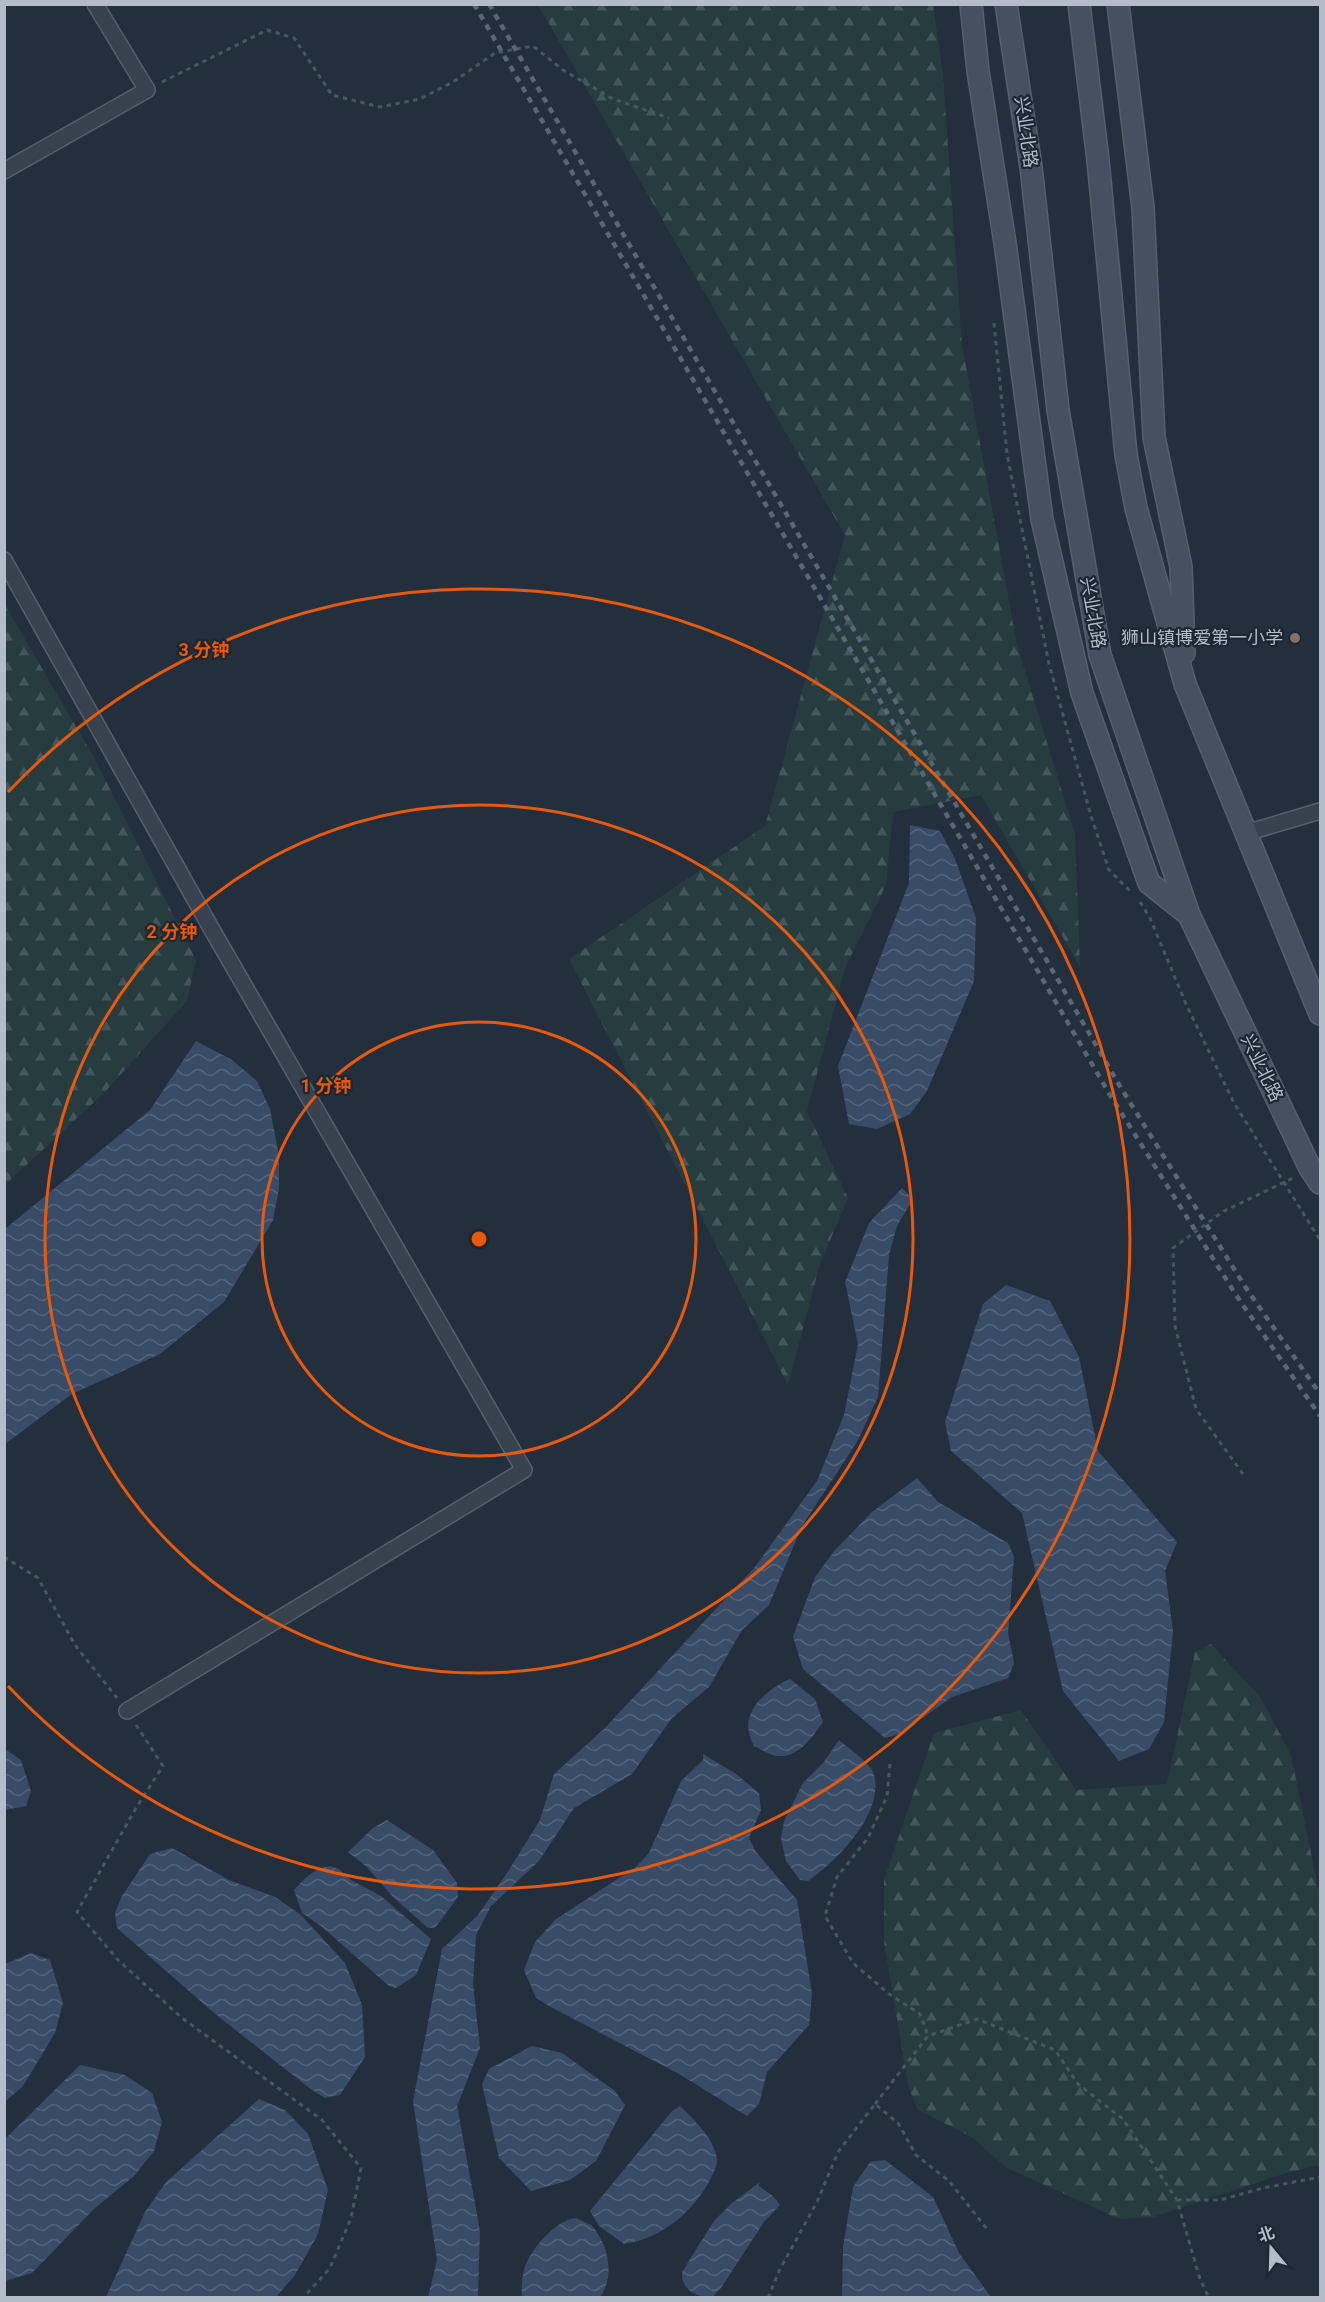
<svg xmlns="http://www.w3.org/2000/svg" width="1325" height="2302" font-family="Roboto,'Noto Sans SC',sans-serif">
<defs>
<pattern id="forest-firs" width="22" height="20" patternUnits="userSpaceOnUse" patternTransform="scale(1.5)"><rect width="22" height="20" fill="#263c3f"/><path d="M5 1l3.5 6h-7zM16 11l3.5 6h-7z" fill="#435659"/></pattern>
<pattern id="water-waves" width="16" height="10" patternUnits="userSpaceOnUse" patternTransform="scale(1.5)"><rect width="16" height="10" fill="#394c67"/><path d="M0 5q4-4 8 0t8 0" fill="none" stroke="#53647b"/></pattern>
</defs>
<rect width="100%" height="100%" fill="#242f3e"/>
<!-- forest -->
<path fill="url(#forest-firs)" d="M538 5H933L943 76 962 345 1017 645 1075 834 1080 967 981 795 893 812 886 885 845 968 807 1111 848 1198 820 1264 788 1385 569 959 765 826 845 535Z
M5 605 95 759 196 960 187 1001 104 1093 5 1185Z
M1211 1644 1261 1698 1291 1755 1320 1897V2165L1286 2173 1153 2217 1119 2219 1007 2168 973 2138 917 2109 908 2085 884 1941V1880L934 1733 1021 1710 1076 1790 1167 1784 1195 1652Z"/>
<!-- water -->
<path fill="url(#water-waves)" d="M910 825 940 831 955 859 976 918 974 981 927 1091 910 1114 877 1129 849 1124 838 1066 909 883Z
M196 1041 232 1060 257 1081 270 1109 279 1156V1188L273 1220 224 1302 160 1354 72 1394 5 1444V1229L150 1110Z
M902 1188 913 1199 897 1226 889 1255 878 1397 857 1442 802 1526 769 1605 742 1630 709 1687 672 1718 632 1774 574 1808 539 1861 491 1906 476 1935 473 1984 480 2048 457 2106 480 2231 478 2297H428L437 2260 413 2101 442 1949 478 1915 507 1873 540 1820 554 1774 604 1729 755 1567 817 1481 844 1415 858 1344 845 1282 869 1223Z
M1006 1285 1050 1301 1079 1357 1098 1451 1177 1542 1165 1571 1173 1631 1164 1722 1149 1749 1119 1761 1063 1691 1022 1513 951 1451 945 1422 983 1304Z
M917 1478 938 1502 1008 1543 1014 1557 1008 1633 1014 1663 1008 1678 952 1697 900 1734 885 1738 803 1669 793 1637 815 1577 835 1550 872 1512Z
M790 1679 815 1699 823 1722C812 1737 799 1758 777 1756 770 1755 761 1749 754 1746 752 1742 750 1737 749 1732 743 1708 771 1687 790 1679Z
M839 1740C847 1747 870 1763 873 1772 887 1811 837 1861 808 1881L800 1880 786 1861 781 1838 784 1821 803 1783 823 1763Z
M5 1749 21 1760 31 1791 26 1806 5 1810Z
M703 1754 736 1774 759 1793 761 1810 749 1838 756 1852 797 1900 812 1994 809 2025 767 2072 759 2104 747 2116 681 2075 549 2006 536 1998 524 1970 535 1942 556 1919 636 1867 649 1853 681 1781 703 1760Z
M387 1820 433 1850 457 1883 458 1897 435 1928H428L392 1896 367 1867 348 1852 373 1828Z
M172 1848 229 1880 275 1897 301 1915 345 1963 362 2005 365 2057 340 2095 325 2098 312 2090 214 2013 117 1928 115 1913 122 1896 150 1854Z
M330 1866 339 1869 351 1880 381 1896 431 1939 416 1975 396 1988 389 1986 321 1926 302 1913 294 1890C304 1879 314 1868 330 1866Z
M31 1953 50 1960 63 2003 55 2033 23 2086 5 2102V1964Z
M532 2046 562 2053 615 2091 625 2105 596 2161 570 2180 531 2191 499 2158 482 2084 489 2069Z
M80 2065 125 2075 152 2093 162 2122 154 2151 134 2176 95 2208 32 2273 5 2281V2139Z
M259 2099 285 2110 308 2134 328 2190 318 2234 295 2275 276 2297H106L145 2212 166 2182Z
M680 2106C694 2120 710 2134 716 2154 719 2163 714 2172 710 2180 693 2212 661 2239 624 2244L599 2226 590 2211 672 2111Z
M885 2160 933 2197 959 2253 991 2297H842L843 2247 853 2187 870 2162Z
M760 2182 758 2185C768 2194 772 2193 780 2205L764 2222 721 2288 712 2297C697 2298 681 2290 682 2272L714 2221 732 2203Z
M576 2218C581 2221 589 2223 593 2227 609 2247 615 2276 600 2297H522C521 2286 522 2271 528 2260 536 2244 558 2219 576 2218Z"/>
<g fill="none" stroke-linecap="round" stroke-linejoin="round">
<!-- minor casing -->
<g stroke="#565f6c" stroke-width="18">
<path id="minor" d="M4 171 147 90 95 4
M4 560 211 928 524 1470 127 1711
M1246 833 1320 811"/>
</g>
<!-- secondary casing -->
<g stroke="#565f6c" stroke-width="24">
<path id="secondary" d="M971 4 978 71 1005 243 1042 519 1082 693 1149 883 1188 914
M1006 4 1031 167 1058 410 1100 655 1189 915 1310 1168 1320 1183
M1079 4 1098 160 1126 455 1136 508 1185 684 1320 1014
M1118 4 1143 208 1154 437 1181 567 1184 653"/>
</g>
<!-- path -->
<path stroke="#44595c" stroke-width="3" stroke-dasharray="4.5 4.5" stroke-linecap="butt" d="M162 82 267 30 294 38 332 95 380 107 420 99 453 82 495 53 533 46 563 70 613 99 669 118
M994 323 1007 454 1049 664 1091 816 1109 870 1130 891
M1140 902 1150 918 1186 1004 1234 1103 1320 1240
M1243 1474 1196 1409 1175 1326 1173 1248 1224 1211 1293 1178
M4 1557 38 1578 75 1645 117 1698
M136 1725 163 1766 136 1808 77 1912 118 1960 182 2018 322 2120 361 2168 351 2218 330 2268 303 2298
M890 1764 887 1796 868 1838 837 1877 825 1916 853 1963 889 1994 920 2014 928 2036
M875 2104 928 2036 977 2019 1055 2050 1078 2084 1123 2119 1177 2200 1200 2279 1209 2298
M1177 2200H1220L1263 2188 1320 2177
M768 2298 779 2271 817 2202 838 2152 875 2104 898 2123 916 2155 949 2181 987 2229"/>
<!-- minor -->
<use href="#minor" stroke="#38414e" stroke-width="15"/>
<!-- secondary -->
<use href="#secondary" stroke="#465061" stroke-width="21"/>
<!-- rail -->
<path stroke="#5a6575" stroke-width="4.5" stroke-dasharray="6 6" stroke-linecap="butt" d="M474 4 1110 1095 1236 1295 1320 1416
M489 4 1121 1088 1246 1288 1320 1394"/>
</g>
<!-- distance rings -->
<g fill="none" stroke="#e8590c" stroke-width="3">
<circle cx="479" cy="1239" r="217"/>
<circle cx="479" cy="1239" r="434"/>
<path d="M8 792A650 650 0 1 1 8 1686"/>
</g>
<!-- markers -->
<circle fill="#8d6e63" stroke="#1d2633" stroke-width="2" cx="1295" cy="638" r="6"/>
<g text-anchor="middle" stroke-width="4.5" stroke-linejoin="round" paint-order="stroke">
<!-- street labels -->
<g font-size="18" fill="#b4bcc9" stroke="#1d2633">
<text transform="translate(1026 132) rotate(82)" y="6">兴业北路</text>
<text transform="translate(1093 613) rotate(80)" y="6">兴业北路</text>
<text transform="translate(1262 1068) rotate(64)" y="6">兴业北路</text>
</g>
<!-- poi labels -->
<g font-size="18" fill="#b4bcc9" stroke="#1d2633" text-anchor="end">
<text x="1283" y="644">狮山镇博爱第一小学</text>
</g>
</g>
<circle cx="479" cy="1239" r="9" fill="#e8590c" stroke="#1d2633" stroke-width="3"/>
<g font-size="18" text-anchor="middle" font-weight="bold" fill="#e8590c" stroke="#1d2633" stroke-width="4.5" stroke-linejoin="round" paint-order="stroke">
<text x="204" y="656">3 分钟</text>
<text x="172" y="938">2 分钟</text>
<text x="326" y="1092">1 分钟</text>
</g>
<!-- border -->
<rect width="1325" height="2302" fill="none" stroke="#b4bcc9" stroke-width="12"/>
<!-- north arrow -->
<g transform="translate(1271 2248) rotate(341)" stroke="#1d2633" stroke-width="4.5" paint-order="stroke">
<path d="M0-4.5L10 22L0 15L-10 22Z" fill="#b4bcc9"/>
<text y="-9" font-size="16" font-weight="bold" text-anchor="middle" fill="#b4bcc9">北</text>
</g>
</svg>
